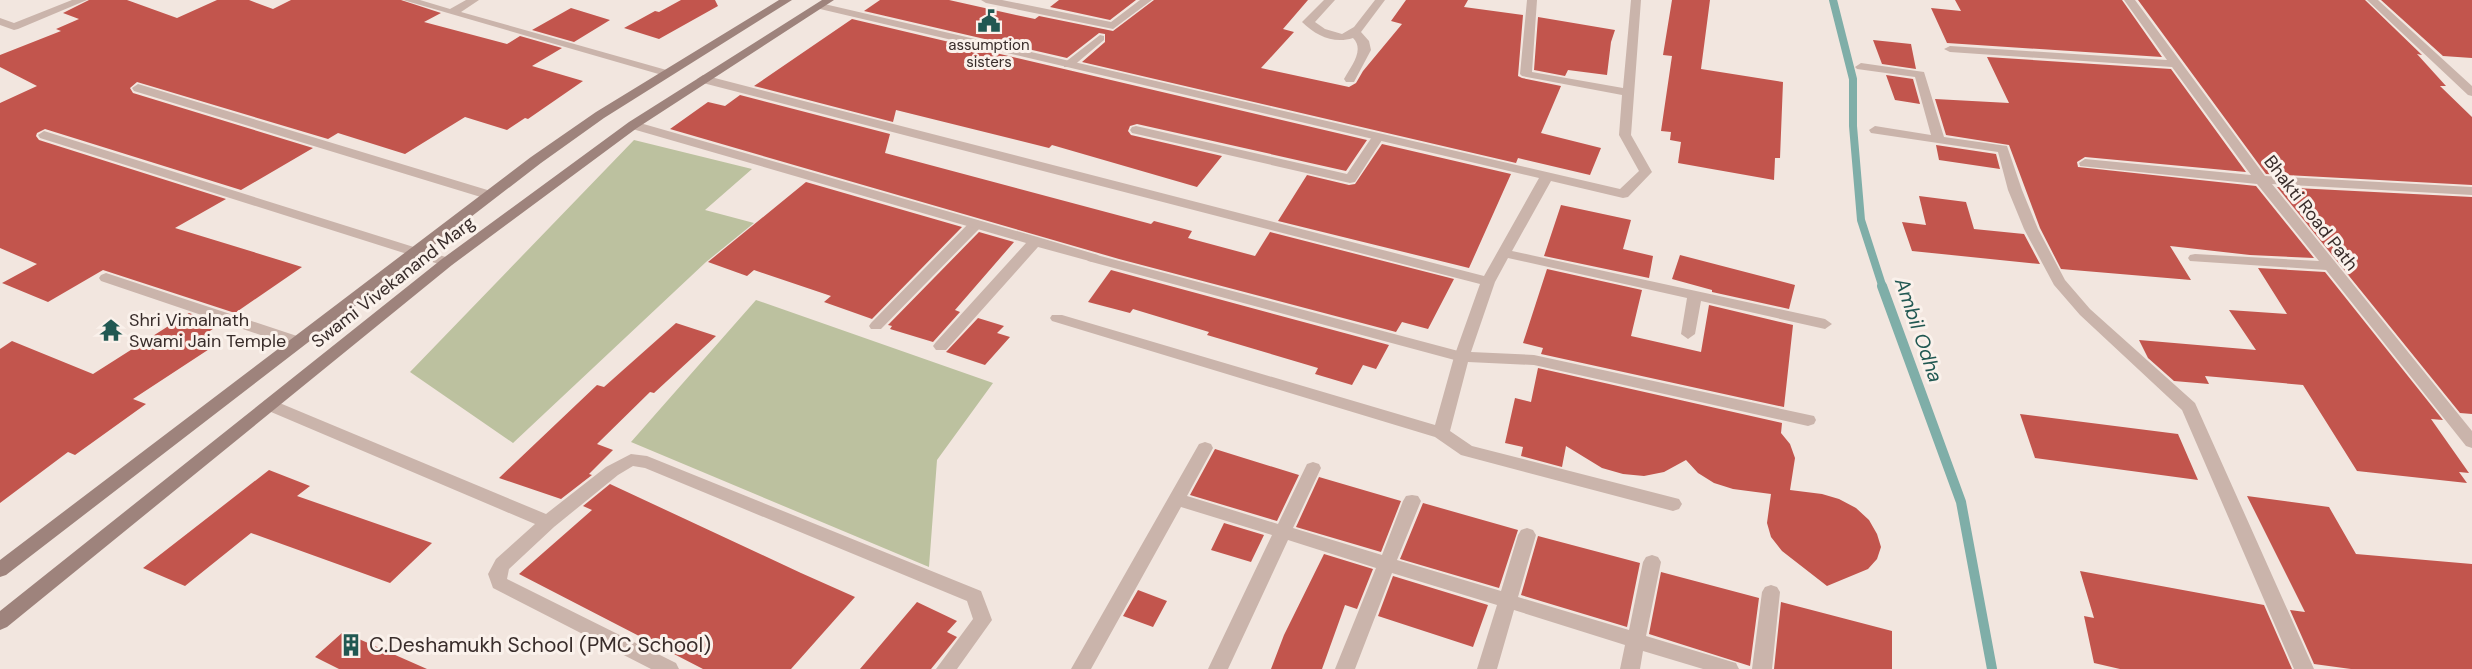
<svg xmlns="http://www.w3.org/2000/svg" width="2472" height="669" font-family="'DM Sans',sans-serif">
<rect width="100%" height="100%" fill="#f2e6df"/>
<!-- green -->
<path fill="#bcc19f" d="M634 140 752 169 705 210 754 223 706 262 513 443 410 372Z
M756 300 993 383 937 460 929 567 631 442Z"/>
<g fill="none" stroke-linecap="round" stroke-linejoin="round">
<!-- stream-far1 -->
<path stroke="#7faea8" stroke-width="8" d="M1833 0 1853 79V126L1861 220 1883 288"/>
<!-- stream -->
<path stroke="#7faea8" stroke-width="10" d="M1882 286 1961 502 1992 669"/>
</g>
<!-- building -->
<path fill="#c2554d" d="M89 0H127L177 18 217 0H249L273 9 291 0H401L441 13 424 22 507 44 520 36 562 48 532 66 583 81 528 119 525 118 507 130 465 117 405 154 338 133 328 139 137 82 130 88 133 93 313 148 241 190 45 129 37 133 36 136 39 140 226 199 175 228 302 267 235 313 103 270 48 302 2 283 37 264 0 248V103L37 86 0 67V55L61 31 56 29 79 19 63 13Z
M681 0H715L718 6 659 39 624 28 655 11 659 12Z
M880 0H949L1016 15 1035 19 1039 16 1113 31 1154 0H1308L1283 29 1294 32 1261 68 1349 87 1356 83 1363 71 1402 24 1391 21 1406 0H1468L1464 7 1523 15 1518 76 1522 78 1561 86 1541 133 1601 148 1590 175 1518 158 1516 163 1082 62 1105 42V34L1099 33 1067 58 864 11Z
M1059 0H1136L1110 20 1050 7Z
M1672 0H1710L1701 69 1783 82 1780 158H1775L1774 180 1678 163 1681 142 1670 140 1671 132 1661 131 1672 56 1663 55Z
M1955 0H2122L2162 57 1947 43 1931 8 1961 11Z
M2138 0H2365L2422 55 2417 54 2446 86H2440L2472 117V185L2266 174Z
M2381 0H2472V58L2443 56Z
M571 8 610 20 574 42 532 30Z
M1538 17 1615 30 1611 42 1607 75 1568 70 1565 76 1534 70Z
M852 19 1064 69 1367 140 1346 171 1137 124 1130 126 1128 131 1131 135 1222 156 1197 187 1052 145 1049 148 896 110 893 122 754 86Z
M1873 40 1911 44 1916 69 1882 64Z
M1987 57 2171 69 2246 172 2085 157 2077 162 2078 167 2256 186 2314 258 2250 255 2170 246 2191 280 2061 269 2040 228 2009 145 1946 135 1935 99 2009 103Z
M1886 75 1913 79 1920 104 1895 100Z
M740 95 890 134 885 153 1151 224 1154 221 1192 231 1188 238 1255 256 1270 232 1454 279 1428 329 1402 322 1396 332 1119 259 670 129 708 102 725 106Z
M1382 144 1511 174 1469 268 1278 221 1307 175 1349 185 1355 184Z
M1936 145 1996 154 2000 169 1939 160Z
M806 182 962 227 872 319 824 302 831 296 754 270 747 276 708 262Z
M2277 187 2472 197V414L2460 413Z
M1919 196 1966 202 1974 229 2024 234 2040 264 1912 251 1902 222 1926 225Z
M1561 205 1631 220 1623 249 1653 256 1649 278 1544 256Z
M979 232 1014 242 955 310 960 312 933 342 890 329 892 326 888 325Z
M1680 255 1795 285 1789 309 1712 292V290L1672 279Z
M2258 268 2325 272 2443 420 2431 419 2469 473 2459 472 2467 483 2357 471 2303 385 2205 376 2209 384 2174 381 2148 358 2139 340 2256 350 2229 310 2287 314Z
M1547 269 1642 290 1631 336 1701 352 1709 305 1793 325 1784 407 1541 354 1543 348 1523 343Z
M1111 270 1389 345 1376 369 1363 365 1352 385 1315 374 1318 368 1207 335 1209 332 1133 309 1130 313 1088 302Z
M189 313 220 324 204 335 220 342 133 399 146 404 75 455 68 452 0 503V349L12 341 93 374Z
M978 318 1004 326 997 333 1010 337 985 365 946 352Z
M676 323 716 336 654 393 650 392 597 444 613 450 589 474 592 475 561 499 499 478 597 385 604 387Z
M1538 368 1782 423 1781 433 1790 444 1795 458 1790 490 1822 494 1839 499 1856 508 1869 520 1877 534 1881 547 1877 559 1868 569 1827 586 1782 551 1771 537 1767 523 1771 494 1733 489 1714 483 1698 473 1686 460 1664 472 1644 476 1623 474 1602 468 1566 446 1562 467 1521 456 1523 447 1505 443 1515 398 1531 402Z
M2020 414 2178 434 2198 480 2035 458Z
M1215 449 1299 475 1277 521 1190 495Z
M269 470 310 486 297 496 432 543 390 583 251 533 185 586 143 568Z
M1319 477 1401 501 1381 552 1296 527Z
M610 484 801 573 855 597 791 669H703L519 574 592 510 583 506Z
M2247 496 2329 507 2356 554 2472 564V669H2351L2314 664 2290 610 2305 612Z
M1423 503 1518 530 1499 588 1400 559Z
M1224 523 1264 535 1251 562 1211 550Z
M1538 536 1640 563 1627 627 1521 595Z
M1324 554 1373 569 1357 609 1345 605 1322 669H1271L1284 635Z
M2080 571 2264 605 2292 669H2120L2094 663 2084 616 2094 618Z
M1661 572 1759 598 1750 666 1649 634Z
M1393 576 1488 605 1473 647 1378 616Z
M1138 590 1167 601 1153 627 1123 616Z
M917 602 957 621 947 632 957 637 931 669H860Z
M1781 602 1892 631V669H1774Z
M343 632 427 669H339L315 657Z"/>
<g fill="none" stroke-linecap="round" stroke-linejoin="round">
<!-- lane -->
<path fill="#cab4ab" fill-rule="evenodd" d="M1100 35 1104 36V40L1072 67H1064V63Z
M1136 126 1347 174 1374 134 1378 133 1384 137 1355 182 1350 183 1132 133 1130 130 1132 127Z
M976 220 983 224 981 227 881 329H871L869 326 871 323 971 221Z
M1093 254 1462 352 1470 357 1462 362 1088 261 1086 258Z
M106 273 303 338 306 342 298 347 293 346 101 281 99 278 101 275Z
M270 399 546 514 606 467 631 454 647 456 981 591 992 620 957 669H936L973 619 967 601 645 468 633 466 618 475 554 527 509 569 507 579 676 663 679 669H651L493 588 488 574 496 559 535 524 264 409 262 405 264 401Z"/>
<!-- street -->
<path fill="#cab4ab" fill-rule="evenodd" d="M72 0H87L18 29 14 30 0 25V18L14 23Z
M403 0H420L450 9 466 0H479L461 12 670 71 672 73 666 77 662 75Z
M981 0H1002L1111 22 1140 0H1152L1113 29 986 3Z
M1324 0H1335L1315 22 1325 29 1342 34 1354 27 1375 0H1385L1361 32 1369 41 1371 50 1354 82H1346L1344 79C1351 66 1365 50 1353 38 1334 44 1316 36 1302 22Z
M1527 0H1537L1532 72 1623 88 1631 0H1641L1631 135 1652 172 1628 197 1623 198 1551 181 1512 251 1825 319 1832 324 1825 329 1701 301 1695 334 1688 339 1681 334 1687 298 1508 258 1495 282 1471 352 1534 355 1814 416 1816 420 1814 424 1808 426 1534 365 1468 362 1450 431 1472 446 1679 499 1682 504 1679 509 1673 511 1461 455 1435 437 1052 321 1050 318 1052 315H1062L1435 425 1454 357 1480 284 699 82 697 79 703 75 707 76 1484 276 1539 178 820 9 815 6 820 3 1620 189 1639 171 1619 135 1622 95 1522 76 1520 74Z
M2124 0H2135L2265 176 2472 187V195L2272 184 2472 431V448L2466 446 2326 270 2190 261 2188 258 2190 255 2195 254 2319 261 2257 184 2080 166 2079 163 2085 159 2251 175 2172 67 1950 52 1944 49 1950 46 2167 60Z
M2367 0H2378L2472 86V96L2468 95Z
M1861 63 1924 72 1944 137 2007 146 2022 190 2038 229 2065 280 2090 309 2195 403 2314 669H2294L2182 410 2080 315 2054 285 2024 229 2008 190 1998 152 1871 133 1869 130 1875 126 1931 135 1915 77 1857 69 1855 67Z
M138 84 494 192 496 195 494 198H484L134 91 132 88Z
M633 121 1041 238 1098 255 1100 258 1093 262 1038 247 946 350H936L933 346 936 342 1026 243 629 128 627 125Z
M44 131 452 259 454 262 452 265H442L40 138 38 135Z
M1205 442 1211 444 1213 448 1187 496 1278 524 1307 464 1313 462 1319 464 1321 468 1293 528 1382 555 1403 501 1406 496 1412 495 1418 496 1421 501 1397 560 1501 591 1518 535 1521 530 1527 528 1533 530 1536 535 1518 597 1629 630 1643 562 1646 557 1652 555 1658 557 1661 562 1646 636 1736 663 1739 669H1703L1643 651 1640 669H1620L1625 645 1514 610 1497 669H1477L1497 605 1392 573 1355 669H1335L1376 568 1288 540 1228 669H1208L1272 535 1181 507 1091 669H1071L1199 444Z
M1771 585 1777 587 1780 592 1772 669H1752L1762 592 1765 587Z"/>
<!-- secondary -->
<path fill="#9e837c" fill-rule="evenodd" d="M779 0H792L604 118 541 163 6 575 0 577V560L531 157 596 112Z
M822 0H834L637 128 452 265 7 627 0 630V611L442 259 629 122Z"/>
</g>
<!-- icons -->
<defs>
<g id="civic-bare" transform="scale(1.8)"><path d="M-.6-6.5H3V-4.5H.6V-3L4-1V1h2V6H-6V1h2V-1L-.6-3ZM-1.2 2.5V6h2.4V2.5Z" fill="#215852" stroke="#faf1eb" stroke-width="2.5" paint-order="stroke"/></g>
<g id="temple-bare" transform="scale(1.8)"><path d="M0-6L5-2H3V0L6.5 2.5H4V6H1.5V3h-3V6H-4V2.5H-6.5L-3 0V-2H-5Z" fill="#215852" stroke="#faf1eb" stroke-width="2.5" paint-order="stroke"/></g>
<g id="building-bare" transform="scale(1.8)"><path d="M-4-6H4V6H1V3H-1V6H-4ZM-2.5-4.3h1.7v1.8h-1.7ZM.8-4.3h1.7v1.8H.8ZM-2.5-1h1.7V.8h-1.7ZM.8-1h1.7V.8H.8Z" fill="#215852" stroke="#faf1eb" stroke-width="2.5" paint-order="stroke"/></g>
</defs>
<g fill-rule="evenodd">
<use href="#civic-bare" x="989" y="21"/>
<use href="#temple-bare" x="111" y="330"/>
<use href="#building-bare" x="351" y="645"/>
</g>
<g text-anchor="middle" stroke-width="6" stroke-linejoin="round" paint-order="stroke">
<!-- far-poi labels -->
<g font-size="15" fill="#382c2a" stroke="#faf1eb">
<text x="989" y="50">assumption<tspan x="989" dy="17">sisters</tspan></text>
</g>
<!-- street labels -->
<g font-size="18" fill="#382c2a" stroke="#faf1eb">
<text transform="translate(2311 213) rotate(52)" y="6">Bhakti Road Path</text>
<text transform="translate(393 282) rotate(-38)" y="6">Swami Vivekanand Marg</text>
</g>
<!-- poi labels -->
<g font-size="18" fill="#382c2a" stroke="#faf1eb" text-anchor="start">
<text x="129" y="326">Shri Vimalnath<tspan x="129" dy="21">Swami Jain Temple</tspan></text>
</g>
<!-- water labels -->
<g font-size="20" font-style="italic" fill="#215852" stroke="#faf1eb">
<text transform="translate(1919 330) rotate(71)" y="7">Ambil Odha</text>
</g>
<!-- near-poi labels -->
<g font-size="21" fill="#382c2a" stroke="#faf1eb" text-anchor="start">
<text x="369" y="652">C.Deshamukh School (PMC School)</text>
</g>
</g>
</svg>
